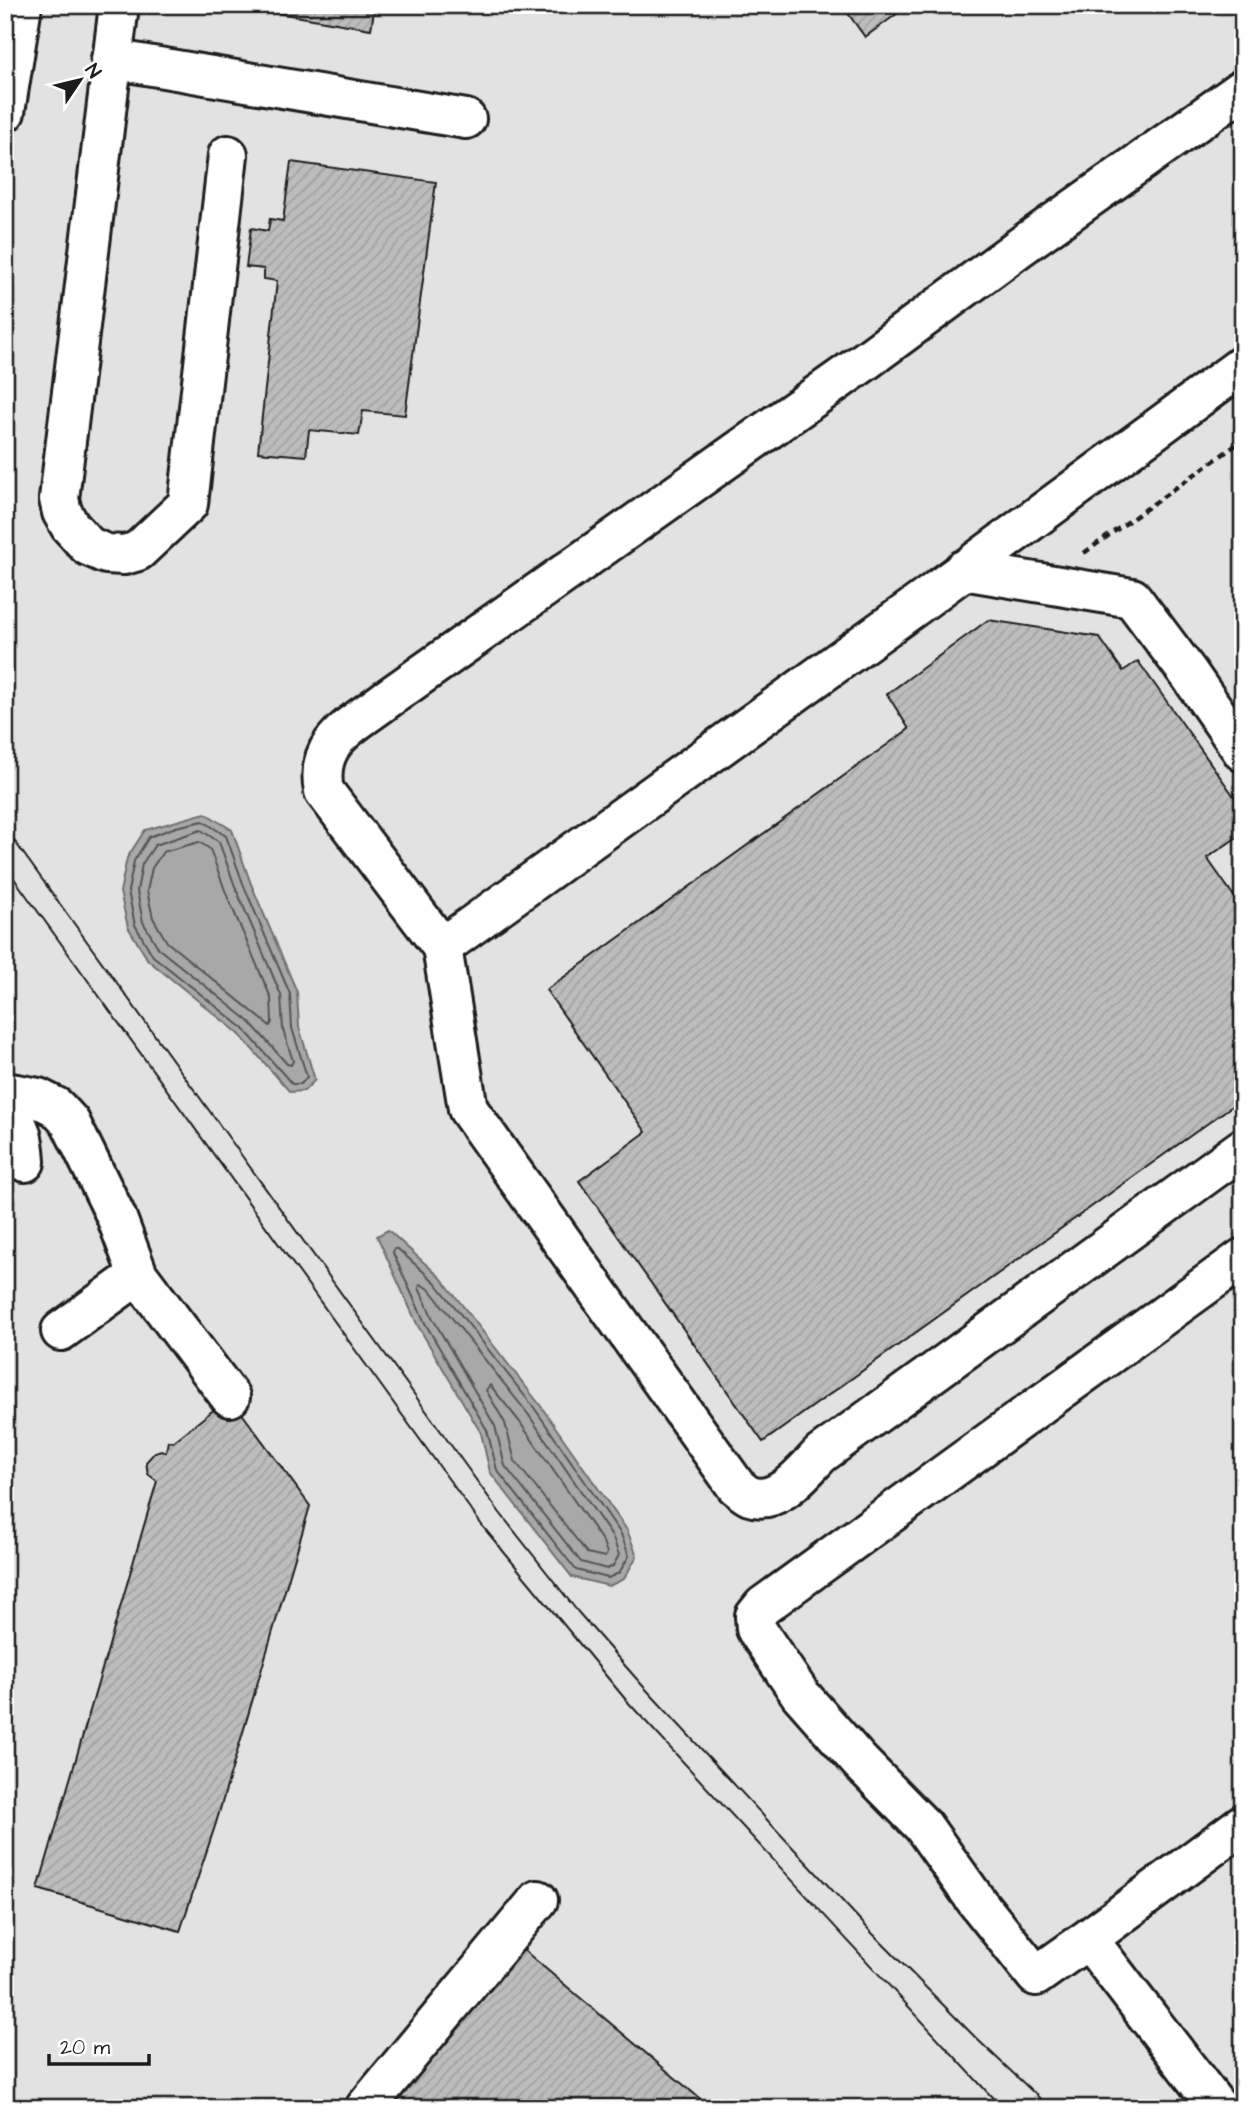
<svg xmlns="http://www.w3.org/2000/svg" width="1248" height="2113" font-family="'Architects Daughter',sans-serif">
<defs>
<pattern id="building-hatch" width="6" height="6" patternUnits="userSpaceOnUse" patternTransform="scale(1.75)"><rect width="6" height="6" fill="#bdbdbd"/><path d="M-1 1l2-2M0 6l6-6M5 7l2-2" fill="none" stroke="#a2a2a2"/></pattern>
</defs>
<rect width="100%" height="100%" fill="#f2f2f2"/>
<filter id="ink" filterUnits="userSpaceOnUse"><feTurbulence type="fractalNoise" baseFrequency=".0143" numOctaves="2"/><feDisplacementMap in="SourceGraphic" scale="14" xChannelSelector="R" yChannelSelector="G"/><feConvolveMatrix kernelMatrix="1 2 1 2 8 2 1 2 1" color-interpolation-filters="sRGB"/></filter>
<g filter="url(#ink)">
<!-- built -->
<path fill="#e2e2e2" d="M5 5H1243V2108H5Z"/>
<!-- water -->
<path fill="#a8a8a8" stroke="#707070" stroke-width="2" d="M205 813 232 830 251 884 297 992 299 1027 315 1080 304 1091 290 1092 238 1033 148 960 128 927 120 892 127 858 145 830Z
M388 1230 441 1278 540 1405 627 1530 637 1556 624 1579 609 1586 572 1577 490 1472 481 1433 418 1326 377 1236Z"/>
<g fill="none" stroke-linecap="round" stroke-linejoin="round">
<!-- shore -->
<path stroke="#545454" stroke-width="2" d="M203 821 226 836 244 886 290 994 292 1028 307 1077 301 1084H292L243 1028 153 956 135 925 128 891 134 861 149 837 176 827Z
M201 830 219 842 236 889 281 995 283 1030 293 1061 291 1065 287 1064 249 1021 159 949 143 922 137 891 142 864 155 845Z
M199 842 210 849 226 893 271 998 272 1022 270 1026 167 942 153 918 147 891 152 868 163 852Z
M394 1249H398L436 1283 535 1409 621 1534 629 1556 619 1573 608 1578 576 1570 497 1470 487 1430 425 1323 393 1253Z
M420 1284 429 1289 528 1414 613 1538 619 1555 613 1566 607 1569 581 1562 505 1466 495 1426 433 1319 419 1288Z
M490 1385 519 1421 603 1542 607 1553 605 1557 587 1553 515 1461 505 1423 486 1390Z"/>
</g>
<!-- building -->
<path fill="url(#building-hatch)" stroke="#1c1c1c" stroke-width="2" d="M231 5H375L371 29Z
M842 5H909L865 37Z
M291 162 436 182 405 415 363 411 359 435 309 430 306 456 258 452 277 281 264 279V269L246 267 251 228 268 231 270 219 283 221Z
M988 620 1099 637 1123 671 1138 661 1243 809V833L1207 858 1243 909V1098L763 1442 579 1181 646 1132 546 990 909 729 887 694Z
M230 1397 310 1506 216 1823 180 1931 38 1889 157 1481 148 1474 146 1462 155 1452 161 1450 166 1452 168 1441 173 1442Z
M520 1947 711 2108H388Z"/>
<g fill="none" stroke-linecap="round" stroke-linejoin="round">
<!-- minor casing -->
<g stroke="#1c1c1c" stroke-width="44">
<path id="minor" d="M119 5 59 499 62 512 70 526 88 546 106 554 124 555 138 551 188 504 228 155
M111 59 466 119
M1243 89 1020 247 864 362 387 699C352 726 314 741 324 791L442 947 468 1109 736 1486C740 1489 745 1494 750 1496 778 1506 804 1471 821 1454L1243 1148
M5 112 22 5
M963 570 1132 598 1189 674 1243 752
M442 947 917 605 1243 365
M5 1092 38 1098 56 1107 70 1122 116 1216 138 1275 230 1397
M5 1106C20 1123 24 1139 25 1162
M61 1331 138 1275
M1088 1939 1036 1976 977 1902 923 1826 860 1762 800 1694 756 1629 755 1616 763 1606 1243 1258
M365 2108 538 1900
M1218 2108 1088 1939 1243 1824"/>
</g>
<!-- path -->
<path stroke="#1c1c1c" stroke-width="4.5" stroke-dasharray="7 5" stroke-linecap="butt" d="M1084 553 1243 440"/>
<!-- minor -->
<use href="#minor" stroke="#fff" stroke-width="38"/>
<!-- tram -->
<path stroke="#1c1c1c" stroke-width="2" d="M5 828 500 1513 578 1612 642 1685 873 1934 978 2040 1050 2108
M5 866 484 1528 626 1700 1002 2108"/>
</g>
</g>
<!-- margin -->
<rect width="1248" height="2113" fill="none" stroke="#fff" stroke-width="28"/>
<rect x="14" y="14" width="1220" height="2085" fill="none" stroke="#1c1c1c" stroke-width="2.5" filter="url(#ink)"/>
<!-- north arrow -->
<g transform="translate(80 80) rotate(55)" stroke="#ffffff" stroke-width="5" paint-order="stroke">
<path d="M0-5L12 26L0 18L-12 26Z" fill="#1c1c1c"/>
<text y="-10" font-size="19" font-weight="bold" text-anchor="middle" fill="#1c1c1c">N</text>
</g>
<!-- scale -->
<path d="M49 2054v10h100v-10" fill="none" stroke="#1c1c1c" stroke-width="3.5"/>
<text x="60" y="2054" font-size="21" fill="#1c1c1c" stroke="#ffffff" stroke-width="5" paint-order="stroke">20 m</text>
</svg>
